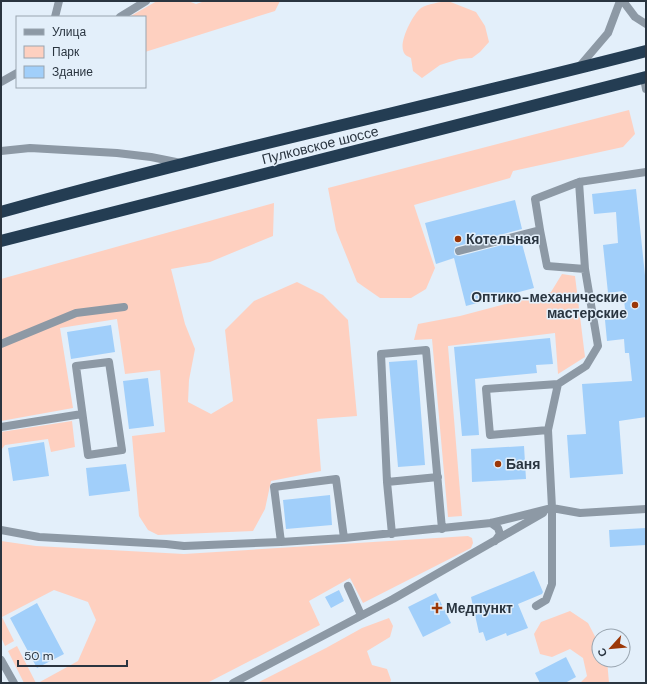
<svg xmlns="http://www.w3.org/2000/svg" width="647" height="684" font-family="'DM Sans',sans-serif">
<rect width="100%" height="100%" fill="#e3effa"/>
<!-- green -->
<path fill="#fed0c0" d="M157 1H188L196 4 205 1H280L275 11 145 52V17H129Z
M448 1 476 12 485 26 489 42 480 52 472 58 459 59 440 65 422 78 413 71 411 58C407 56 404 55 403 50 400 40 413 14 421 8 428 4 440 2 448 1Z
M629 110 635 134 623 147 513 171 510 178 414 205 435 268 426 289 411 298H380L357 282 336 230 328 188Z
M274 203 273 236 210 262 171 269 185 324 195 349 189 380 188 402 211 414 233 401 225 330 254 301 297 282 323 295 348 320 357 416 317 419 321 471 271 481 265 509 253 531 158 535 148 530 139 516 132 436 165 432 160 370 125 374 117 319 60 328 73 408 1 421V279Z
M562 274 575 276 585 357 558 374 555 333 448 346 462 516 448 517 432 339 414 340 418 324 460 316 551 292Z
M72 421 75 447 51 452 48 439 5 445 1 450V432Z
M468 536 472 538 473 543 471 548 363 603 350 578 309 601 320 625 207 683H38L78 661 96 620 88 602 54 590 2 617 14 641 5 646 1 637V541L36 546 184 554Z
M570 611 588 623 599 644V660H607L609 683H580L587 676 583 658 570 649 552 657 540 654 534 634 541 622Z
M389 618 393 626 390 637 367 651 372 665 387 669 391 680 390 683H257L326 648 362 628Z
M17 646 36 683H24L8 651Z"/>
<!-- building -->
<path fill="#a1cffa" d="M636 189 646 285V417L619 421 623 474 570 478 567 435 586 434 582 384 632 381 629 353H625L624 339 607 341 605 320 626 318 623 291 608 293 603 245 618 243 616 212 594 214 592 194Z
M515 200 522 229 458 246 455 247 454 252 455 255 460 256 521 240 534 288 466 306 454 258 436 264 425 223Z
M111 325 115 352 71 359 67 332Z
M550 338 553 364 536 365 537 373 475 379 479 435 462 436 454 347Z
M417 360 425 465 398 467 389 362Z
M148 378 154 426 129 429 123 381Z
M44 442 49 476 13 481 8 448Z
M524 446 526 479 472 482 471 449Z
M126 464 130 491 89 496 86 468Z
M330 495 332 525 286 529 283 500Z
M646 528V545L610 547 609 530Z
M534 571 543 592 542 594 518 604 528 628 507 636 506 633 486 641 483 632 479 633 471 597Z
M339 590 344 601 331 608 325 597Z
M436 593 451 623 423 637 408 607Z
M37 603 64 654 37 668 10 618Z
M566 657 576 677 565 683H540L535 673Z"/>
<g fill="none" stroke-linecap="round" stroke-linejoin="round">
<!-- lane -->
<path stroke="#8d99a5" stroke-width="8" d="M623 1 635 17 646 24
M55 17 59 1
M120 17 146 1
M579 67 608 33 620 1
M1 82 17 73
M540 230 535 199 579 182
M459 251 540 230 547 266 585 269
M1 344 76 313 124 307
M109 362 122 450 88 455 76 366Z
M1 427 82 414
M548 430 490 435 486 389 558 384
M387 482 438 477
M491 523 498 528 500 534 495 541
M1 530 39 537 166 544 184 546 281 542 344 538 491 523 552 508 580 513 646 509
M392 534 387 482 381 354 426 350 442 529
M281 542 274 487 336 479 344 538
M348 586 361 615
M536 606 546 600 552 584V508L548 430 558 384 586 366 598 346 585 269 579 182 646 172
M1 660 14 683
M233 683 393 599 543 513"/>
<!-- street -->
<path stroke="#8d99a5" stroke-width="8" d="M644 78 646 89
M1 151 30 148 117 153 151 157 181 163"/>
<!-- highway -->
<path stroke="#243d53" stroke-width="12" d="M1 212C214 152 432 106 646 51
M1 241 646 77"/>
</g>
<!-- markers -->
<g fill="#9c3707" stroke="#e3effa" stroke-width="1.5">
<circle cx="458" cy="239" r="4"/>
<circle cx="635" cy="305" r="4"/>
<circle cx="498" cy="464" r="4"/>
<path d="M435 602h4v4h4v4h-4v4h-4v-4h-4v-4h4z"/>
</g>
<g text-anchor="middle" stroke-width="3" stroke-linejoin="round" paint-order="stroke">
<!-- street labels -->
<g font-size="14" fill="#2a3540" stroke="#e3effa">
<text transform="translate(320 145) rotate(-14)" y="5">Пулковское шоссе</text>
</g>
<!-- poi labels -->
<g font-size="14" font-weight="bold" fill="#2a3540" stroke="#e3effa" text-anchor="start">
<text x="466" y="244">Котельная</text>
<text x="627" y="302" text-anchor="end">Оптико-механические<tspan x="627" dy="16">мастерские</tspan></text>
<text x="506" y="469">Баня</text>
<text x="446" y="613">Медпункт</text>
</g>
</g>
<!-- border -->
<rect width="647" height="684" fill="none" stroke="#2a3540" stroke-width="4"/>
<!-- legend -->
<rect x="16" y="16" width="130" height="72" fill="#e3effa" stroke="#99a5b0"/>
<rect x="24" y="29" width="20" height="6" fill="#8d99a5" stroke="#99a5b0"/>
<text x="52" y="36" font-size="12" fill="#2a3540">Улица</text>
<rect x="24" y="46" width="20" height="12" fill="#fed0c0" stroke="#99a5b0"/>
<text x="52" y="56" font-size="12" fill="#2a3540">Парк</text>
<rect x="24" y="66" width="20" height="12" fill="#a1cffa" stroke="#99a5b0"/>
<text x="52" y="76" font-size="12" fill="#2a3540">Здание</text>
<!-- north arrow -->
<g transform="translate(611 648) rotate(243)"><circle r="19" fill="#e3effa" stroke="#99a5b0"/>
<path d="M0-3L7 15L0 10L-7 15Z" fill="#9c3707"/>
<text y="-6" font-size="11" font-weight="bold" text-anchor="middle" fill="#2a3540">С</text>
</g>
<!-- scale -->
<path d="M18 660v6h109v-6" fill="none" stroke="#2a3540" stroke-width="2"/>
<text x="24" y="660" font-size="12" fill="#2a3540" stroke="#e3effa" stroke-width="3" paint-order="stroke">50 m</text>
</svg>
